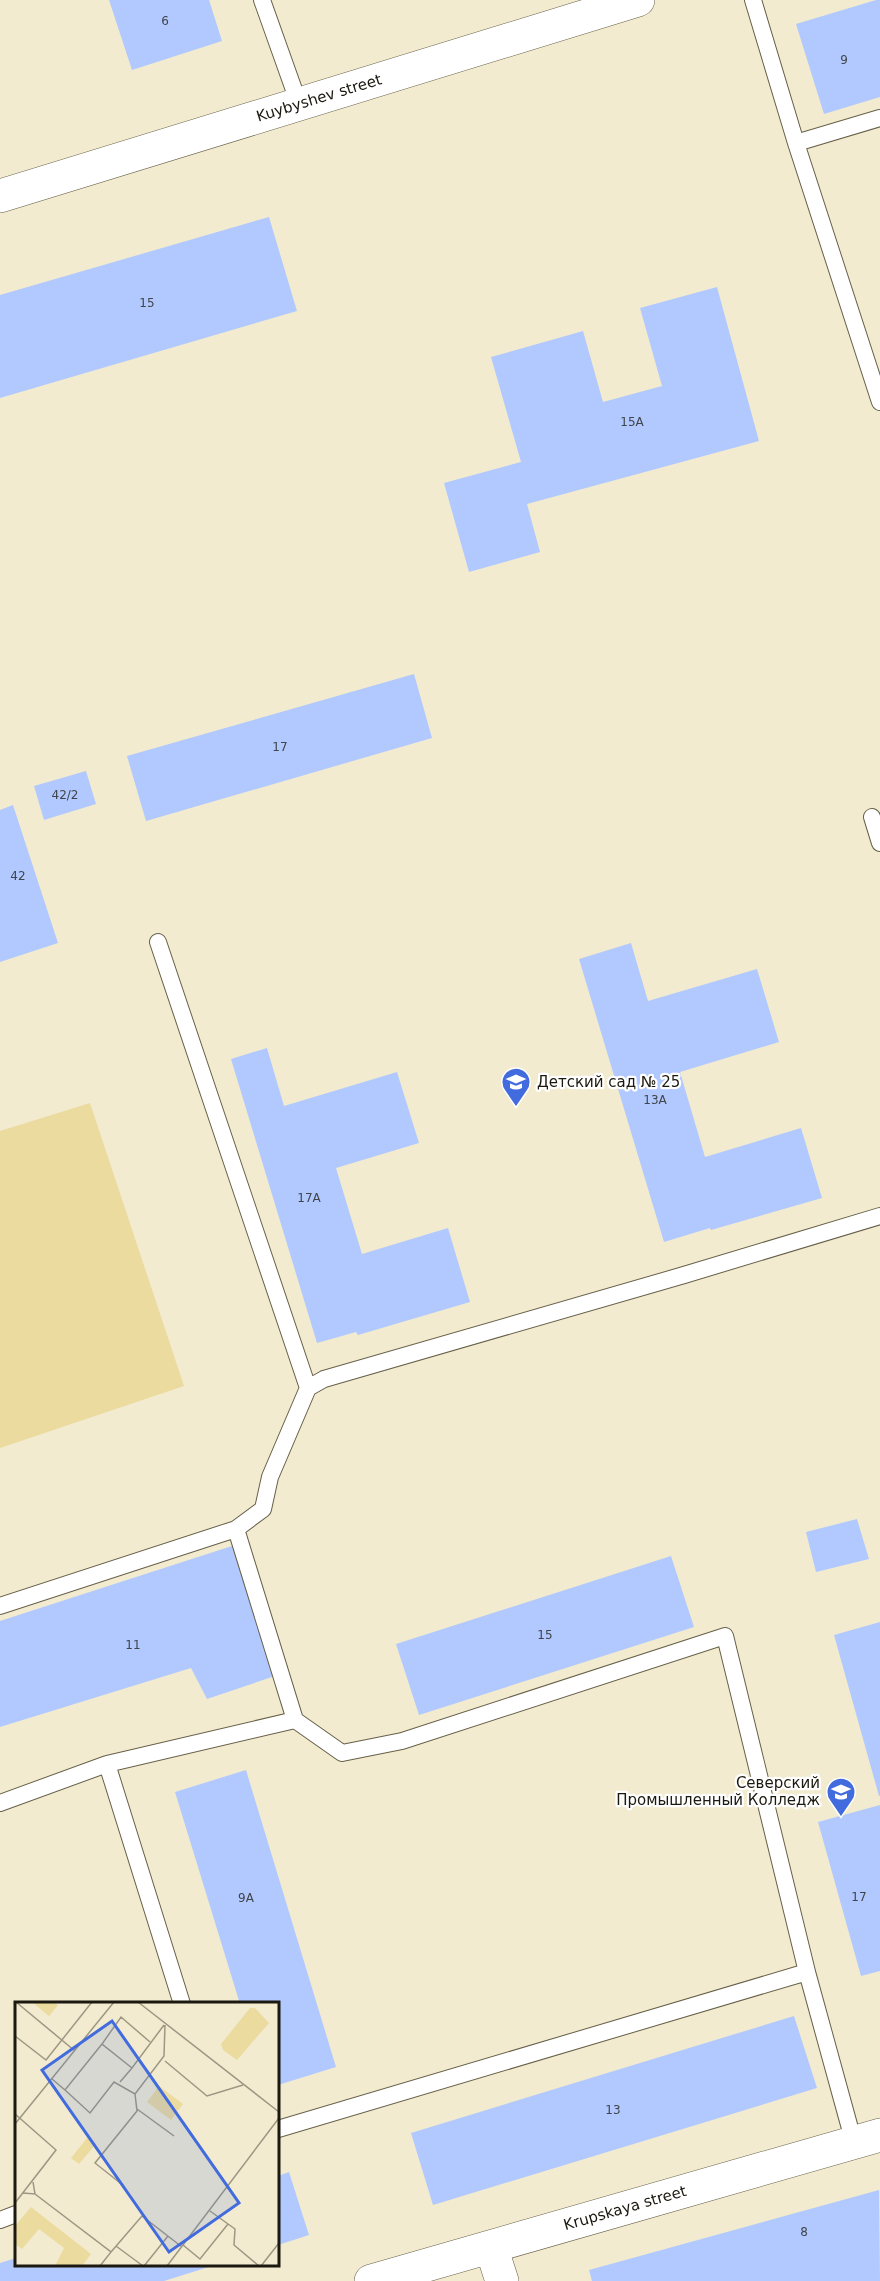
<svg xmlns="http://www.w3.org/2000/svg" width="880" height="2281" font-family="'DejaVu Sans',sans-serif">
<rect width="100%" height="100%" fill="#f2ebd0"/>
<!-- green -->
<path fill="#ebdb9f" d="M90 1103 184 1386 0 1448V1131Z"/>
<!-- building -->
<path fill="#b1c9fe" d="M109 0H209L222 41 132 70Z
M876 0H880V97L824 114 796 24Z
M269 217 297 311 0 398V295Z
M717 287 759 441 527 504 540 552 469 572 444 483 521 462 491 357 583 331 603 402 662 386 640 308Z
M414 674 432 738 146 821 127 756Z
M86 771 96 804 44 820 34 786Z
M13 805 58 943 0 962V810Z
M631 943 648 1001 757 969 779 1042 680 1072 705 1157 801 1128 822 1198 711 1230 710 1228 664 1242 579 959Z
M267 1048 284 1106 397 1072 419 1143 336 1168 362 1254 448 1228 470 1302 358 1335 356 1332 317 1343 231 1059Z
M857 1519 869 1559 816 1572 806 1532Z
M235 1545 275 1676 207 1699 191 1668 0 1727V1621Z
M671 1556 694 1627 419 1715 396 1644Z
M880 1622V1796H879L834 1635Z
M246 1770 336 2067 278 2085V2004H240L175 1792Z
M880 1805V1971L861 1976 818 1822Z
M794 2016 817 2088 433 2205 411 2133Z
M289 2172 309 2235 278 2245V2176Z
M879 2190 880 2281H592L589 2270Z
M16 2258V2264L215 2265 164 2281H0V2263Z"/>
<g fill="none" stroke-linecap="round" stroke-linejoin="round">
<!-- service casing -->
<g stroke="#676049" stroke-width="18">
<path id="service" d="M262 0 299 104
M753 0 796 143 880 402
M796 143 880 118
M872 817 880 843
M158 942 308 1388
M236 1529 263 1509 270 1477 308 1388 324 1379 684 1275 880 1216
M0 1606 236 1529 295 1720 342 1753 402 1741 725 1636 807 1972
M107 1764 295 1720
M0 1803 107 1764 182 2004
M278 2129 807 1972 854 2143
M0 2220 16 2214"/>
</g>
<!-- minor casing -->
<g stroke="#676049" stroke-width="34">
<path id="minor" d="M0 196 638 0
M491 2247 502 2281
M371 2281 880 2135"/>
</g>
<!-- service -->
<use href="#service" stroke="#fff" stroke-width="16"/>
<!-- minor -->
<use href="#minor" stroke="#fff" stroke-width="33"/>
</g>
<!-- icons -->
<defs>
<g id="school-pin" transform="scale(1.5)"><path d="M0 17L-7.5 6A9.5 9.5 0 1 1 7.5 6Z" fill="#426bdd" stroke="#fff"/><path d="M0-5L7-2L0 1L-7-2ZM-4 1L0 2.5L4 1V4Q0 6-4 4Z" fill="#fff"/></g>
<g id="university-pin" transform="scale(1.5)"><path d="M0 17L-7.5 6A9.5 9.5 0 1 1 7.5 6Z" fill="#426bdd" stroke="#fff"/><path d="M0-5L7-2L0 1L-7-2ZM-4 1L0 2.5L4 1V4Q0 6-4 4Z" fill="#fff"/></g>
</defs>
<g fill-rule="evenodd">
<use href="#school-pin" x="516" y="1082"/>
<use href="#university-pin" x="841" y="1792"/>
</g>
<g text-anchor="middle" stroke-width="4.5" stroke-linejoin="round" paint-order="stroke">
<!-- number labels -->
<g font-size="12" fill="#40454b">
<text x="165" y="25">6</text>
<text x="844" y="64">9</text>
<text x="147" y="307">15</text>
<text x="632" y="426">15А</text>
<text x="280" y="751">17</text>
<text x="65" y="799">42/2</text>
<text x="18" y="880">42</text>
<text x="655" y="1104">13А</text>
<text x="309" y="1202">17А</text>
<text x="545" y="1639">15</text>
<text x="133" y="1649">11</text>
<text x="859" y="1901">17</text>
<text x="246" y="1902">9А</text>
<text x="613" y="2114">13</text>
<text x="804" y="2236">8</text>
</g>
<!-- street labels -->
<g font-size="15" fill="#1b190f" stroke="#fff">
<text transform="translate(319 98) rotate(-17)" y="5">Kuybyshev street</text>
<text transform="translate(625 2208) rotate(-16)" y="5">Krupskaya street</text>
</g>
<!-- poi labels -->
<g font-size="15" fill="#1b190f" stroke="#fff" text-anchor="start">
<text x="537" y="1087">Детский сад № 25</text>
<text x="820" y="1788" text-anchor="end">Северский<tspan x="820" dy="17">Промышленный Колледж</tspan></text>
</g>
</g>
<!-- overview -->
<g transform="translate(15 2002)">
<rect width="264" height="264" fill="#f2ebd0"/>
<path d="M17 0H39L43 3 34 14ZM235 6H240L254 21 222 58 208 48 206 42ZM144 84 168 102 156 118 132 100ZM72 136 81 142 64 162 56 156ZM16 205 76 252 67 264H40L49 246 24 227 7 247 0 242V224Z" fill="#ebdb9f"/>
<path fill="none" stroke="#9c9783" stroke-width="1.5" d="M1 0 60 49M123 0 264 110M0 34 31 58 77 0M135 40 106 15 87 42 117 66 149 23M150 59 192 94 228 83M37 77 50 88 87 42M105 80 117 66M50 88 75 111 99 80 120 92 149 54 150 23M122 107 159 134M0 112 41 148 0 201M0 122 99 0M109 184 80 161 122 109 120 92M8 191 20 192 18 180M20 192 96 250 85 264M195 209 220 227 219 243 244 264M168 243 185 257 213 222M101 244 128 264M96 250 127 214 167 245M129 264 153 234M152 264 264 116M246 264 264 241"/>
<path fill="#426bdd" fill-opacity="0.15" stroke="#426bdd" stroke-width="3" d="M97 19 224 201 154 250 27 68Z"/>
<rect width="264" height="264" fill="none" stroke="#1b190f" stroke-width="3"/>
</g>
</svg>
